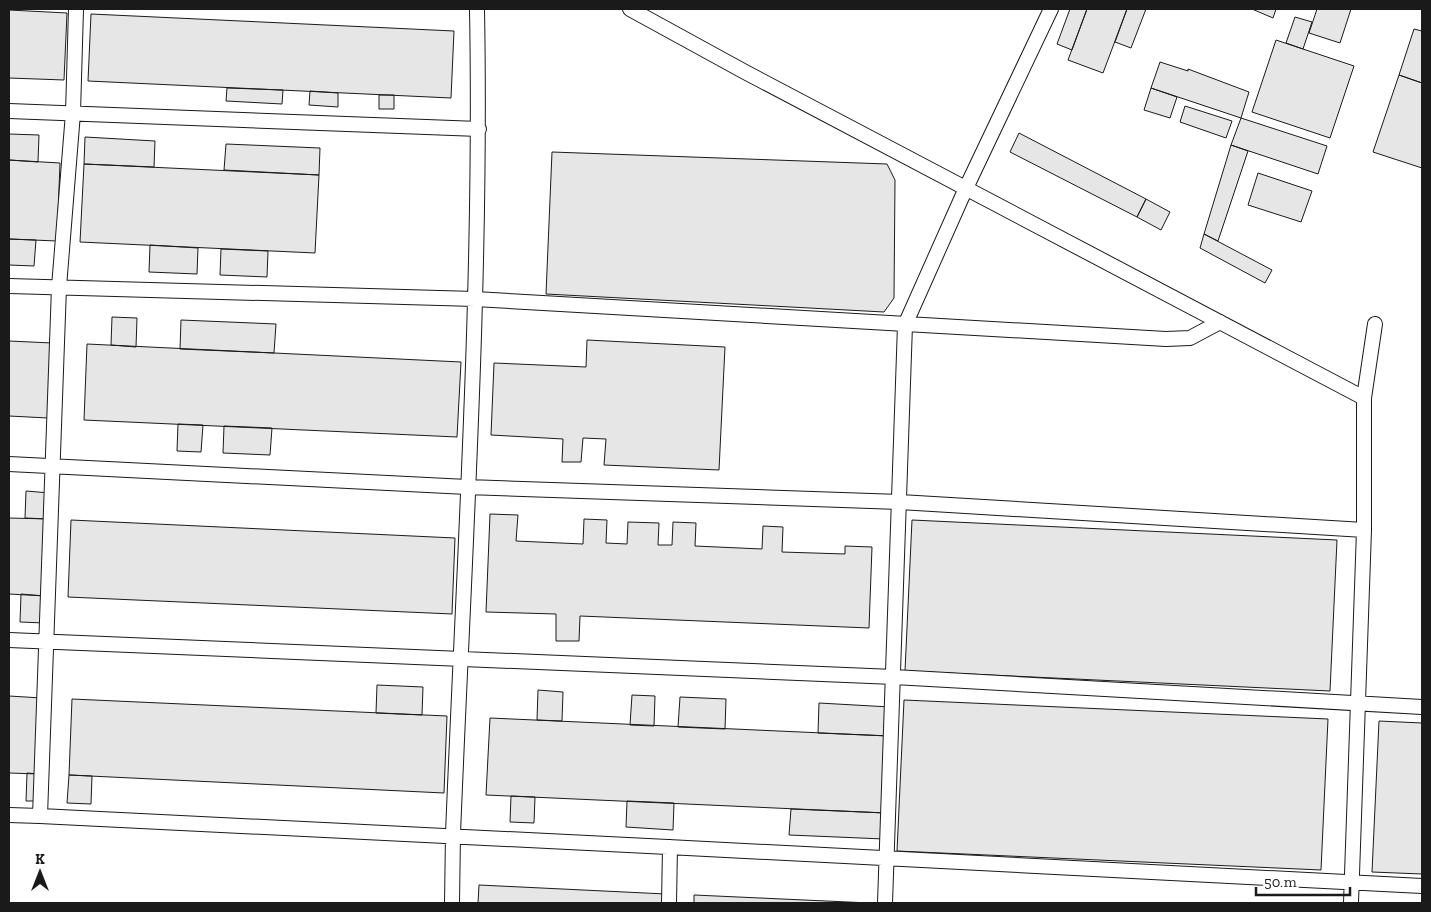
<svg xmlns="http://www.w3.org/2000/svg" width="1431" height="912" font-family="'Zilla Slab',serif">
<rect width="100%" height="100%" fill="#fff"/>
<!-- building -->
<path fill="#e6e6e6" stroke="#1a1a1a" d="M1070 9H1087L1072 50 1057 44Z
M1087 9H1127L1103 73 1068 60Z
M1127 9H1146L1131 48 1115 42Z
M1252 9H1276L1273 18Z
M1317 9H1351L1340 43 1309 33Z
M9 10 67 13 64 80 9 78Z
M91 14 454 31 451 98 88 81Z
M1295 17 1312 22 1303 49 1286 43Z
M1414 29 1422 31V83L1399 75Z
M1276 40 1354 66 1330 138 1252 112Z
M1160 62 1188 71V69L1249 92 1241 118 1151 88Z
M1399 75 1422 83V168L1373 152Z
M227 88 283 90 282 104 226 101Z
M1151 88 1177 97 1170 118 1144 110Z
M310 91 338 93V107L309 105Z
M379 95H394V109H379Z
M1185 106 1232 121 1226 138 1180 122Z
M1241 118 1327 146 1318 174 1231 145Z
M1019 133 1146 199 1137 217 1010 152Z
M9 134 39 135 38 162 9 160Z
M85 137 155 141 154 167 84 164Z
M226 144 320 148 319 175 224 170Z
M1231 145 1248 151 1218 241 1204 234Z
M552 152 887 164 895 180 894 298 884 312 546 294Z
M9 160 60 163 57 241 9 239Z
M84 164 319 175 315 253 80 242Z
M1258 173 1312 191 1301 222 1248 205Z
M1146 199 1170 212 1161 230 1137 217Z
M1204 234 1272 270 1265 283 1200 248Z
M9 239 36 240 34 266 9 265Z
M150 245 198 248 197 274 149 272Z
M221 249 268 251 267 277 220 275Z
M112 317 137 318 136 347 111 345Z
M181 320 276 324 274 353 180 349Z
M587 340 725 347 719 470 604 465 606 439 583 438 581 462H562L563 439 491 435 494 363 586 367Z
M9 341 52 343 48 418 9 416Z
M87 344 461 362 457 437 84 420Z
M178 424 203 425 201 452 177 451Z
M224 426 272 428 270 455 223 453Z
M26 491 50 493 49 519 25 518Z
M490 514 518 515 516 541 583 544 584 519 607 520 606 543 627 544 628 522 659 523 658 545H672L673 522 696 523 695 546 762 549 763 526 783 527 782 552 845 554V546L872 547 869 628 580 616 579 641H556V614L486 612Z
M9 518 49 519 45 596 9 594Z
M71 520 455 538 452 614 68 597Z
M912 520 1337 540 1330 691 905 671Z
M21 594 45 596 44 623 20 622Z
M377 685 423 687 422 715 376 713Z
M538 690 563 692 562 721 537 720Z
M632 695 655 696 654 726 630 725Z
M9 696 42 698 39 774 9 773Z
M680 697 726 699 725 729 678 727Z
M72 699 447 716 444 793 69 775Z
M904 700 1328 719 1321 870 897 851Z
M819 703 890 707 889 736 818 733Z
M490 718 889 736 886 813 486 795Z
M1379 721 1422 723V874L1372 872Z
M27 773 39 774 37 801H26Z
M69 775 92 776 91 804 67 803Z
M511 796 535 797 534 823 510 822Z
M627 801 674 803 673 830 626 827Z
M791 809 886 813 884 839 789 835Z
M479 885 666 894 665 903H478Z
M694 895 870 903H694Z"/>
<g fill="none" stroke-linecap="round" stroke-linejoin="round">
<!-- minor casing -->
<g stroke="#1a1a1a" stroke-width="16">
<path id="minor" d="M630 9 745 72 1364 398
M9 111 479 129
M9 286 475 299 1166 339 1190 338 1220 322
M9 464 467 487 900 502 1364 530
M9 640 894 677 1422 707
M9 815 40 816 59 287 73 113 76 9
M40 816C501 836 961 864 1422 886
M452 903 453 834C464 559 482 284 477 9
M669 903 670 847
M885 903 905 325 966 188 1051 9
M1351 903 1364 530V398L1375 324"/>
</g>
<!-- minor -->
<use href="#minor" stroke="#fff" stroke-width="14"/>
</g>
<!-- border -->
<rect width="1431" height="912" fill="none" stroke="#1a1a1a" stroke-width="20"/>
<!-- north arrow -->
<g transform="translate(40 872)" stroke="#ffffff" stroke-width="4" paint-order="stroke">
<path d="M0-4L9 19L0 12L-9 19Z" fill="#1a1a1a"/>
<text y="-8" font-size="14" font-weight="bold" text-anchor="middle" fill="#1a1a1a">K</text>
</g>
<!-- scale -->
<path d="M1256 887v8h94v-8" fill="none" stroke="#1a1a1a" stroke-width="2.5"/>
<text x="1264" y="887" font-size="15" fill="#1a1a1a" stroke="#ffffff" stroke-width="4" paint-order="stroke">50 m</text>
</svg>
